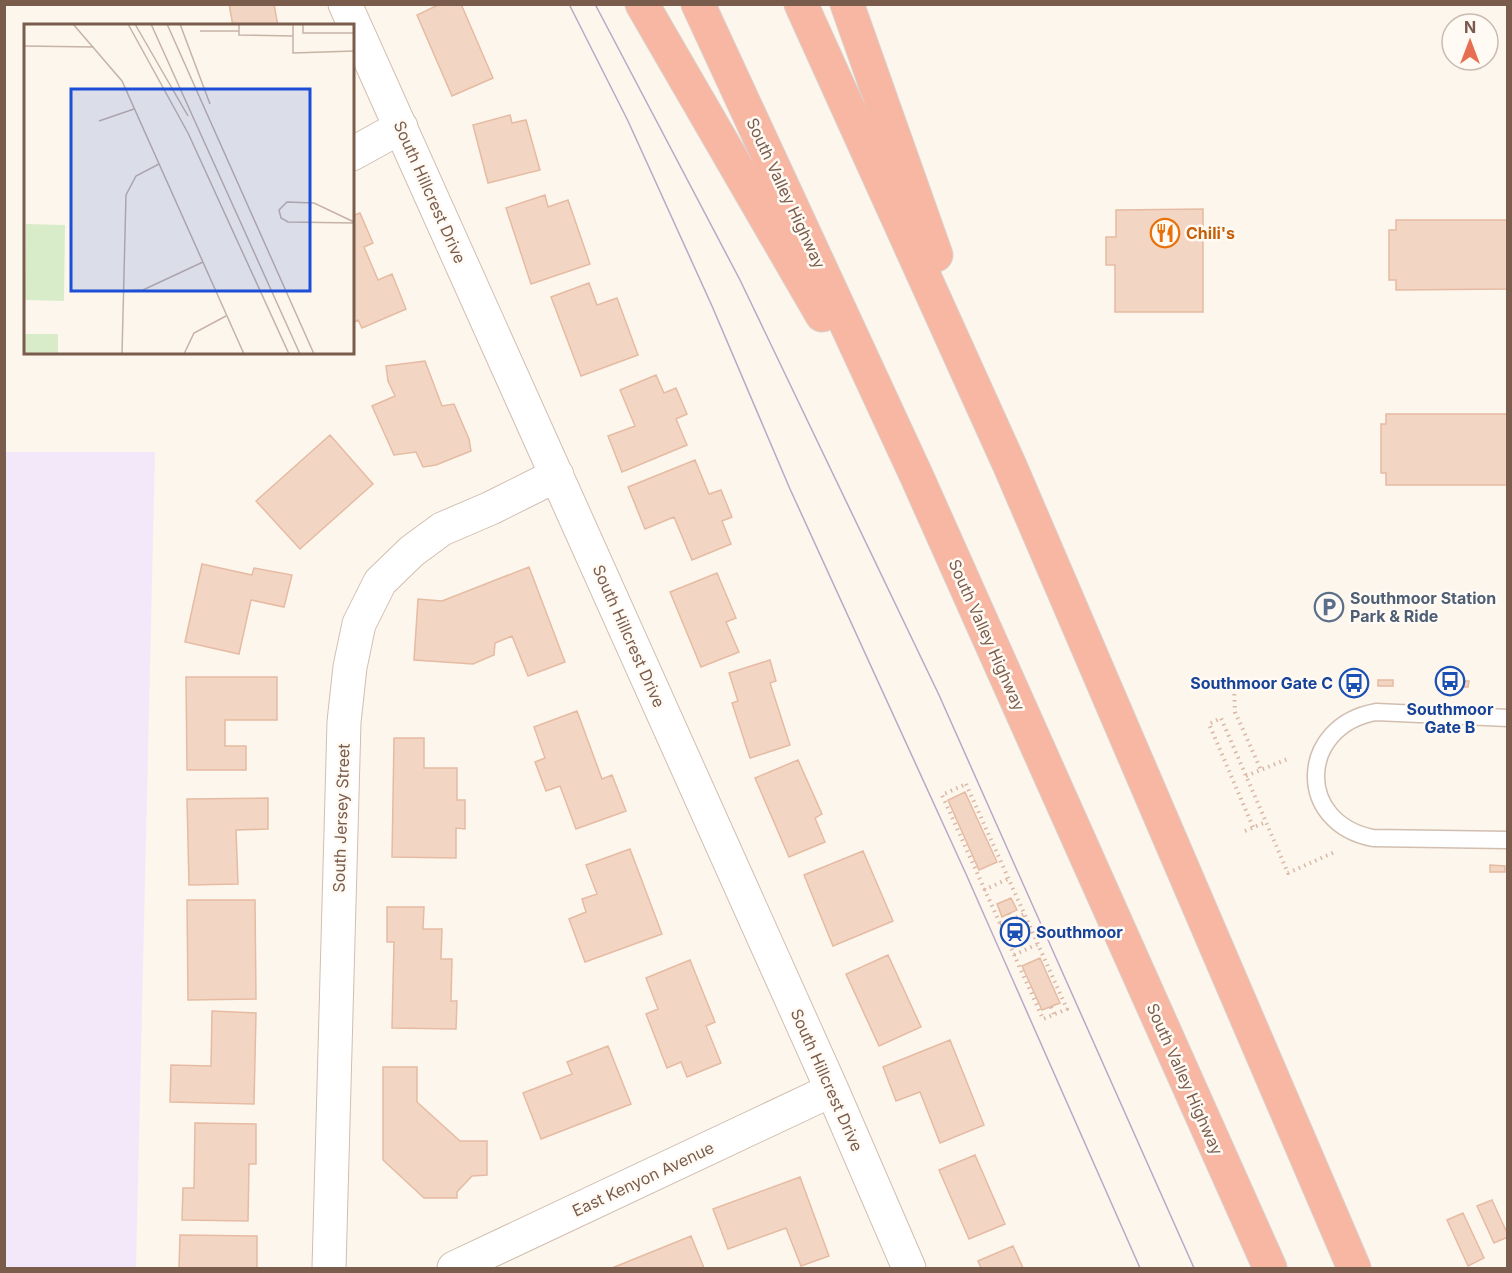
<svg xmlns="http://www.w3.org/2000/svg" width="1512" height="1273" font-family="Inter,sans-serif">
<rect width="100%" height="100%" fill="#fdf6ec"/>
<!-- education -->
<path fill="#f3e8fa" d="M5 452H155L136 1268H5Z"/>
<!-- building -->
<path fill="#f3d5c3" stroke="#e6bba3" stroke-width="1.5" d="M229 4H274L278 26H233Z
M440 4H461L493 78 452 96 417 15Z
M510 115 512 123 526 120 540 170 488 183 473 125Z
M545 195 548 207 568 200 590 264 531 284 506 208Z
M1203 209V312H1115V265H1106V237H1116V210Z
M360 213 373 243 364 247 378 280 392 274 406 309 362 328 358 320 352 323V216Z
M1396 220H1508V289L1396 290V280H1389V230H1396Z
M589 283 597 305 617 298 638 355 581 376 551 297Z
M425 361 442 406 454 404 469 439 471 451 436 465 423 467 416 452 394 455 372 406 395 396 388 381 386 366Z
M656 375 664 393 676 388 687 414 676 419 687 445 622 472 608 436 635 426 620 390Z
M1386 414H1508V485H1386V473H1381V424H1386Z
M330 435 373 484 300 549 256 501Z
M695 460 709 494 721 490 732 517 722 521 731 544 692 560 674 517 645 529 628 487Z
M202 564 252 575 254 568 292 575 284 607 251 600 239 654 185 642Z
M529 567 565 662 528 676 512 636 495 643 494 655 473 664 414 660 418 599 442 601Z
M717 573 736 618 726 622 739 652 701 667 670 592Z
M770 660 776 681 770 683 790 745 750 758 732 703 738 701 729 673Z
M186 677H277V720H225V746H246V770H187Z
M1378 680H1393V686H1378Z
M1453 681H1469L1468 687H1453Z
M577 711 602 779 612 775 626 811 576 829 560 786 546 791 535 762 545 758 534 727Z
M394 738H424V768H457V800H465V829L456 828V858L392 857Z
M798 760 822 814 815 818 825 842 789 857 755 778Z
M965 792 997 862 979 870 948 800Z
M268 798V829L236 830 238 884 189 885 187 799Z
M630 849 662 934 585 962 569 919 586 912 582 899 597 894 586 865Z
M863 851 893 921 833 946 804 875Z
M1490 865 1505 866V872H1490Z
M1011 898 1017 910 1002 917 997 904Z
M187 900H255L256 999 188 1000Z
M387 907H424L423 929H442L441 959H452L451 1001H457L456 1029 392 1028 394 942H387Z
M1023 923 1028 935 1014 942 1008 929Z
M888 955 921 1027 879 1046 846 974Z
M1040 958 1060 1003 1042 1010 1022 966Z
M690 960 715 1022 706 1026 721 1063 687 1077 681 1062 667 1068 646 1014 658 1009 646 978Z
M212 1011 256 1013 254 1104 170 1102 171 1065 211 1066Z
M950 1040 984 1125 940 1143 920 1092 896 1101 883 1067Z
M608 1046 631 1104 541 1139 523 1093 572 1074 567 1062Z
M383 1067H417V1102L460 1141H487V1175L472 1176 457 1192V1198H424L383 1160Z
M195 1123 256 1124V1164H249L248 1221 182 1220 183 1188H194Z
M975 1155 1005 1224 969 1239 939 1170Z
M800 1177 829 1256 801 1266 786 1228 728 1249 713 1209Z
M1492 1200 1508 1235V1237L1494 1243 1477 1206Z
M1463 1213 1484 1258 1468 1266 1447 1220Z
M180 1235 257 1236V1268H179Z
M691 1236 704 1268H612Z
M1013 1246 1023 1268H981L978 1261Z"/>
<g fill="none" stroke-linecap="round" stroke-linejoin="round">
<!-- service casing -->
<g stroke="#d1beb0" stroke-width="19">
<path id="service" d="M1508 718 1376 712C1298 726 1295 823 1373 838L1508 840"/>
</g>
<!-- minor casing -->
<g stroke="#d1beb0" stroke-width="35">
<path id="minor" d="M345 4 832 1090 909 1268
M352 154 401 127
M329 1268 344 722 350 667 359 624 380 582 412 551 442 529 491 508 557 475
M454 1268 832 1090"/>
</g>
<!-- motorway casing -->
<g stroke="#dad1cd" stroke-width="35">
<path id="motorway" d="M642 4 822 315
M698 4 917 477 1270 1268
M801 4 1010 466 1354 1268
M847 4 936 255"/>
</g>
<!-- path -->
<path stroke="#d9b8a5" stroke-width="4" stroke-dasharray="1.5 4.5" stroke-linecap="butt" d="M1234 688 1235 712 1261 770
M1246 776 1290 758
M966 784 1067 1009 1043 1019 942 795Z
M1253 827 1209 724 1221 718 1288 873 1337 851
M1245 831 1266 822
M984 890 1008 879
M1009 913 1015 926
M1000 925 1024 914
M1014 955 1038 944
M1051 1007 1054 1014"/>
<!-- service -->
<use href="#service" stroke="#fff" stroke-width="16"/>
<!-- minor -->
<use href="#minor" stroke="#fff" stroke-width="33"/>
<!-- motorway -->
<use href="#motorway" stroke="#f7b7a3" stroke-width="33"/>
<!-- tram -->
<path stroke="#b9a8c9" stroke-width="1.5" d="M569 4 628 121 712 306 790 489 966 874 1140 1268
M595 4 740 280 939 695 1194 1268"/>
</g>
<!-- icons -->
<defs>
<g id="restaurant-ring" transform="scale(1.5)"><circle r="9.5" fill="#fffaf3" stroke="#e8710a" stroke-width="1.5"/><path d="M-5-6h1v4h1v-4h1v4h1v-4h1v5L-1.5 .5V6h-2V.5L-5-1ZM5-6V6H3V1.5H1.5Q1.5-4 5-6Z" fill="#e8710a"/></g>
<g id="parking-ring" transform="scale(1.5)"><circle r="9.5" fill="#fffaf3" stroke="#5c6f8a" stroke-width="1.5"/><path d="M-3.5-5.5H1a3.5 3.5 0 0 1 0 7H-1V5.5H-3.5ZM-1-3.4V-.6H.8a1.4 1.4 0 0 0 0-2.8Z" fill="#5c6f8a"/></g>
<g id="bus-ring" transform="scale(1.5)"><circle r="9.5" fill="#fffaf3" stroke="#1a4fb4" stroke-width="1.5"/><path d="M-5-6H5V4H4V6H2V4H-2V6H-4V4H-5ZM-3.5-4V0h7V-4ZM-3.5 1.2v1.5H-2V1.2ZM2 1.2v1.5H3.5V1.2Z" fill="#1a4fb4"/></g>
<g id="station-ring" transform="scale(1.5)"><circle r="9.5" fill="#fffaf3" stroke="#1a4fb4" stroke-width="1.5"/><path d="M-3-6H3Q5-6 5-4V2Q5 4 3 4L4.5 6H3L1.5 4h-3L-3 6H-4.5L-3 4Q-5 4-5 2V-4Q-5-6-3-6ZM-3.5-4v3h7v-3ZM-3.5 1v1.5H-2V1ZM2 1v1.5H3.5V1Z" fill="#1a4fb4"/></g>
</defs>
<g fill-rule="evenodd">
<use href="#restaurant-ring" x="1165" y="233"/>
<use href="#parking-ring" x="1329" y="607"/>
<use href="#bus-ring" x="1450" y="681"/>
<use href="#bus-ring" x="1354" y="683"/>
<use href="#station-ring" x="1015" y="932"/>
</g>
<g text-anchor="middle" stroke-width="5" stroke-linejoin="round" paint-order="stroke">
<!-- street labels -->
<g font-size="16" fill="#7a5c4d" stroke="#fffaf3">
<text transform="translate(430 192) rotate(66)" y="6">South Hillcrest Drive</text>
<text transform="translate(786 193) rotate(65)" y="6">South Valley Highway</text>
<text transform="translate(987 635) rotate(66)" y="6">South Valley Highway</text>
<text transform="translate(629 636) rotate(66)" y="6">South Hillcrest Drive</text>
<text transform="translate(341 818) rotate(-88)" y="6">South Jersey Street</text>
<text transform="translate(1185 1079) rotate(66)" y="6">South Valley Highway</text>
<text transform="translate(827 1080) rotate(66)" y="6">South Hillcrest Drive</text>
<text transform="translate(643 1179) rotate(-25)" y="6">East Kenyon Avenue</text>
</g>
<!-- food labels -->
<g font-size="16" font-weight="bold" fill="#c56008" stroke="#fffaf3" text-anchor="start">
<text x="1186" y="239">Chili's</text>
</g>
<!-- service labels -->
<g font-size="16" font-weight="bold" fill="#4e5e75" stroke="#fffaf3" text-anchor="start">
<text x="1350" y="604">Southmoor Station<tspan x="1350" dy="18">Park &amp; Ride</tspan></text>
</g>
<!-- transit labels -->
<g font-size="16" font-weight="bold" fill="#164399" stroke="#fffaf3" text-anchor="end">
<text x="1333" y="689">Southmoor Gate C</text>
<text x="1450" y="715" text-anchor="middle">Southmoor<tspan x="1450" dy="18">Gate B</tspan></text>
<text x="1036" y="938" text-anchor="start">Southmoor</text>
</g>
</g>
<!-- overview -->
<g transform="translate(24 24)">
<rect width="330" height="330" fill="#fdf6ec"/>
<path d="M2 200 41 201 40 277 1 276ZM0 310H34V330H0Z" fill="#d8ecc9"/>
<path fill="none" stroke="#c5b3a7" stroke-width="1.5" d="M49 0 98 57 220 330M104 0 164 109 265 330M111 0 164 92M127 0 276 330M143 0 290 330M156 0 186 80M215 0V11L269 12M269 0V29L330 27M279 0V9H330M176 7H215M0 22 70 23M75 97 110 85M330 198 290 179 263 178 255 186 257 194 264 198 330 199M99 267 119 266 179 238M98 330 102 171 112 152 135 140M160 330 170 309 202 292"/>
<path fill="#1d4ed8" fill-opacity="0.15" stroke="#1d4ed8" stroke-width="3" d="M47 65H286V267H47Z"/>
<rect width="330" height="330" fill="none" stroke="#7a5c4d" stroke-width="3"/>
</g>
<!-- border -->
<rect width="1512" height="1273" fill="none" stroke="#7a5c4d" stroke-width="12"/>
<!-- north arrow -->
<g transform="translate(1470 42)"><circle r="28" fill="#fffaf3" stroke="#cabbb1" stroke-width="1.5"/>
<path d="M0-4.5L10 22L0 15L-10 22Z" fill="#e76f51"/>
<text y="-9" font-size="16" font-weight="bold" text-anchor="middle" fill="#7a5c4d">N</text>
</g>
</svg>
